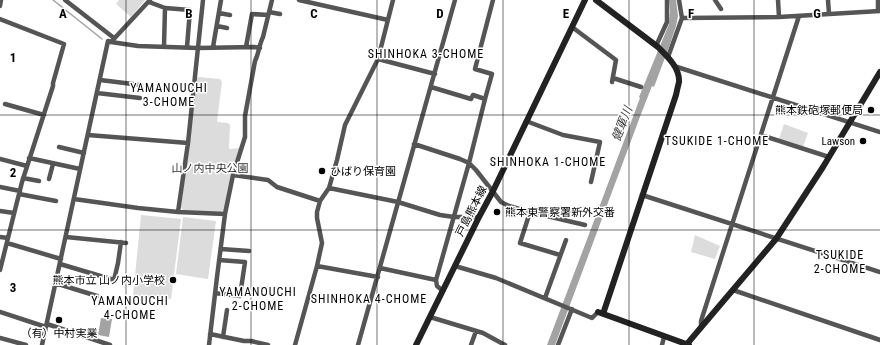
<svg xmlns="http://www.w3.org/2000/svg" width="880" height="345" font-family="'Roboto Condensed','Noto Sans JP',sans-serif">
<rect width="100%" height="100%" fill="#fff"/>
<!-- green -->
<path fill="#dcdcdc" d="M119 0H145L131 17 116 4Z
M199 77 220 79 222 82 217 121 218 122 228 123 230 125 229 148V149L240 148 224 210 221 213 184 211 181 208 197 78Z
M784 124 808 133 803 147 779 139Z
M141 215 181 219 171 299 133 296Z
M183 217 216 221 208 279 176 274Z
M695 235 720 246 715 259 691 252Z"/>
<!-- water -->
<path fill="#a3a3a3" d="M669 0H676L678 16 676 26 669 47 654 87 652 86 641 114 555 345H547L597 213 596 211 600 205 640 98 639 97 669 24 670 11Z
M101 318 112 319 109 337 98 335Z"/>
<g fill="none" stroke-linecap="round" stroke-linejoin="round">
<!-- stream -->
<path stroke="#a3a3a3" stroke-width="1.5" d="M53 0 102 39"/>
<!-- street -->
<path stroke="#555" stroke-width="4.5" d="M65 0 114 38
M299 0 388 20
M715 0 721 9
M778 0 779 17
M828 0 829 14
M878 0V11
M149 2 165 8 190 10 187 47
M0 6 1 0
M269 12 280 14
M219 13 230 15
M682 18 779 17 880 11
M0 19 64 44 53 83V86L22 182 0 270
M217 26 227 28
M572 27 616 60 612 82
M111 42 138 46 198 48 254 47 260 48
M164 46 165 8
M656 46 667 22V0
M213 47 221 0
M246 47 252 14 268 15
M668 57 682 18 679 0
M378 59 435 74
M674 66 880 132
M613 78 641 87
M100 80 141 85
M431 87 471 99 473 95 485 99 469 163 436 280 437 286 443 291
M97 93 140 98
M485 99 492 74 475 69 493 0
M5 104 44 115
M526 121 563 135 600 142 591 182
M88 135 188 143
M761 135 829 157
M414 144 460 159 469 163 476 170 501 202 509 206 530 212 520 243 560 255
M59 147 84 153
M29 158 80 169
M0 159 27 166
M233 175 268 180 277 187 320 201
M23 178 39 181
M49 179 53 164
M0 187 20 191
M329 188 398 202 440 215 454 217H479
M19 194 56 201
M642 195 880 272
M74 199 138 208 178 212 225 214
M0 211 14 213
M178 212 188 143 203 0
M530 212 585 225
M0 237 8 238
M66 237 126 243
M7 243 61 259
M221 249 249 251
M60 264 114 280 118 263 121 242
M317 266 378 277
M455 266 496 278 592 318 598 312
M380 268 436 280
M55 283 97 296
M733 290 880 340
M215 293 240 296 245 262 219 260
M545 298 566 240
M0 312 46 327
M430 317 483 333 505 345
M47 324 110 345
M701 328V321L799 16
M210 334 244 341H251L268 345
M223 337 227 310
M0 338 26 345
M42 345 108 41 111 42 150 0
M209 345 217 277 225 214 233 175 245 137V116L255 61C259 53 259 45 263 37L272 0
M295 345 317 266 322 243 317 218V212L320 201 329 188 337 160 345 125 378 59 393 0
M358 345 455 0
M471 345 476 331
M558 345 572 309
M662 345 664 337"/>
<!-- secondary -->
<path stroke="#222" stroke-width="6" d="M596 0 658 47C667 56 680 68 679 82 678 86 677 90 676 95L603 314
M598 312 689 345
M687 344 776 239 823 167 880 72
M416 345 479 217 493 191 585 0"/>
</g>
<!-- grid -->
<path fill="none" stroke="#000" stroke-width="1" stroke-opacity="0.55" d="M126 0V345M251 0V345M377 0V345M503 0V345M629 0V345M754 0V345M0 115H880M0 230H880"/>
<!-- markers -->
<g fill="#000" stroke="#fff" stroke-width="1.5">
<circle cx="871" cy="110" r="4"/>
<circle cx="863" cy="141" r="4"/>
<circle cx="322" cy="171" r="4"/>
<circle cx="497" cy="212" r="4"/>
<circle cx="173" cy="280" r="4"/>
<circle cx="59" cy="320" r="4"/>
</g>
<g text-anchor="middle" stroke-width="3" stroke-linejoin="round" paint-order="stroke">
<!-- poi labels -->
<g font-size="11" fill="#000" stroke="#fff" text-anchor="end">
<text x="863" y="114">熊本鉄砲塚郵便局</text>
<text x="855" y="145">Lawson</text>
<text x="330" y="175" text-anchor="start">ひばり保育園</text>
<text x="505" y="216" text-anchor="start">熊本東警察署新外交番</text>
<text x="165" y="284">熊本市立 山ノ内小学校</text>
<text x="59" y="337" text-anchor="middle">（有）中村実業</text>
</g>
<!-- park labels -->
<g font-size="11" fill="#333" stroke="#fff">
<text x="210" y="172">山ノ内中央公園</text>
</g>
<!-- street labels -->
<g font-size="11" fill="#000" stroke="#fff">
<text transform="translate(471 211) rotate(-63)" y="4">戸島熊本線</text>
</g>
<!-- neighbourhood labels -->
<g font-size="12" letter-spacing="1" fill="#000" stroke="#fff">
<text x="426" y="58">SHINHOKA 3-CHOME</text>
<text x="169" y="92">YAMANOUCHI<tspan x="169" dy="14">3-CHOME</tspan></text>
<text x="717" y="145">TSUKIDE 1-CHOME</text>
<text x="548" y="166">SHINHOKA 1-CHOME</text>
<text x="840" y="259">TSUKIDE<tspan x="840" dy="14">2-CHOME</tspan></text>
<text x="258" y="296">YAMANOUCHI<tspan x="258" dy="14">2-CHOME</tspan></text>
<text x="369" y="303">SHINHOKA 4-CHOME</text>
<text x="130" y="305">YAMANOUCHI<tspan x="130" dy="14">4-CHOME</tspan></text>
</g>
<!-- water labels -->
<g font-size="12" font-style="italic" fill="#444" stroke="#fff">
<text transform="translate(622 124) rotate(-69)" y="4">健軍川</text>
</g>
</g>
<g font-size="13" text-anchor="middle" font-weight="bold" fill="#000" stroke="#fff" stroke-width="3" stroke-linejoin="round" paint-order="stroke">
<text x="63" y="18">A</text>
<text x="189" y="18">B</text>
<text x="314" y="18">C</text>
<text x="440" y="18">D</text>
<text x="566" y="18">E</text>
<text x="691" y="18">F</text>
<text x="817" y="18">G</text>
<text x="13" y="62">1</text>
<text x="13" y="177">2</text>
<text x="13" y="292">3</text>
</g>
</svg>
